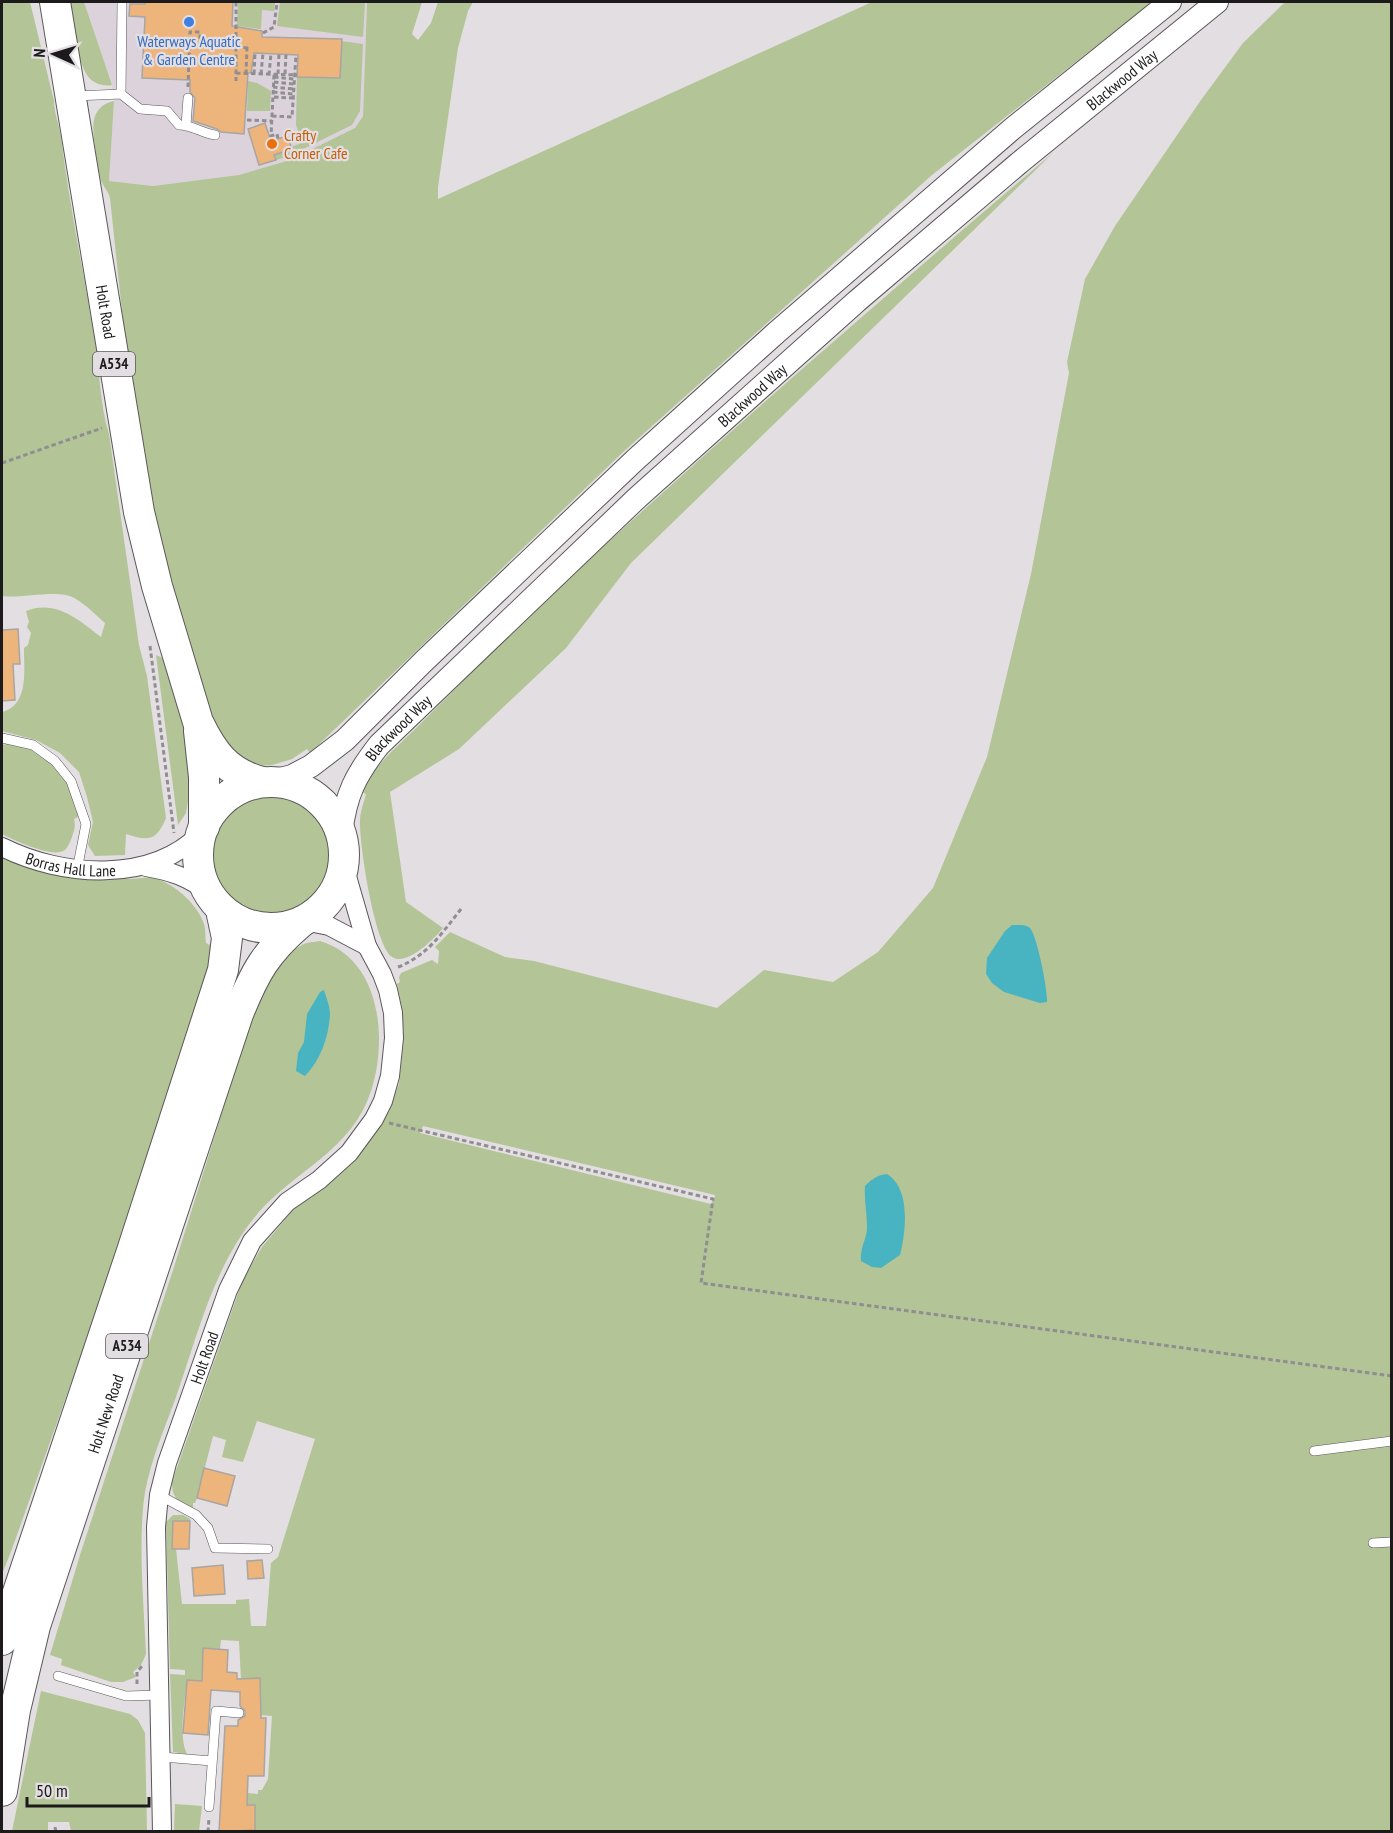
<svg xmlns="http://www.w3.org/2000/svg" width="1393" height="1833" font-family="'PT Sans Narrow',sans-serif">
<rect width="100%" height="100%" fill="#e2dee2"/>
<!-- built -->
<path fill="#dcd2db" d="M84 2H367L363 115 355 128 290 160 239 175 153 186 109 181 114 101 112 85Z"/>
<!-- green -->
<path fill="#b3c496" fill-rule="evenodd" d="M2 2H30L54 101C54 113 59 124 61 137 69 203 83 269 94 335 100 368 99 402 109 434L139 645 147 676 166 818C156 842 148 841 126 834L125 855 95 856 88 845 93 822 87 797 79 772 60 753 36 740 2 731V712C29 705 24 670 24 648L28 645 31 633 27 627 29 622 26 611C56 599 79 620 101 637L105 623C96 615 86 605 76 599 60 588 22 599 2 596Z
M68 2H84L112 85C103 87 92 83 87 75 77 59 72 21 68 2Z
M238 2H275L274 11 262 10 261 29 237 26Z
M280 2H363L365 3 363 37 277 26Z
M366 2H422L412 34 418 40 431 23 438 2H473L468 11 458 48 438 187V199L872 2H1152L932 175 622 453 310 753 307 749 292 759 272 765 255 766 227 748 212 719 152 543 125 340 110 198C108 190 101 184 100 177 98 169 97 161 96 153 93 133 87 107 114 101L109 181 153 186 239 175 290 160 355 128 363 116 367 3Z
M1285 2H1391V1831H243L246 1793 258 1794V1790H262L268 1779 272 1716 259 1715 260 1678 241 1679 239 1641 221 1640 220 1649 204 1648 205 1681 187 1680C185 1700 178 1737 187 1754L173 1752 170 1674 185 1675V1670L170 1669 166 1522 173 1515H183L190 1519V1521H173L182 1604H236V1600L249 1599 251 1626H266L271 1563 278 1557 315 1439 257 1421 243 1462 222 1457 226 1440 213 1436 197 1498 195 1503H193V1509C178 1503 172 1498 172 1482L243 1279 262 1247 294 1209 336 1178 355 1161 382 1123 399 1084 404 1038 402 1009 397 984 400 982 399 977 401 973 432 960 438 964 439 951 435 947 450 932 505 957 534 961 717 1008 764 970 833 982 878 952 933 888 987 757 1031 574 1069 373 1067 362 1085 279 1115 226 1201 100 1243 43ZM423 1126 715 1195V1196L711 1204 420 1133Z
M342 41 363 44 360 111 352 125 289 156 276 160 275 155 291 150V147L302 143 296 125 297 77Z
M248 81 257 83 271 91 270 111H247Z
M1054 152 631 563 566 648 459 749 390 792 406 902 443 928C434 939 409 964 394 958 375 952 359 842 360 821 360 812 364 802 366 794L362 792 370 776 388 755C442 704 492 650 546 599 712 446 882 298 1054 152Z
M156 655 167 660 185 716 189 795 186 813 178 825Z
M7 744 37 751 61 772 77 801 78 817 74 819C76 827 74 830 72 837 70 842 68 847 65 850 53 859 14 840 2 834V745Z
M210 855a62 62 0 1 1 124 0a62 62 0 1 1-124 0Z
M2 856 127 874V879C136 879 148 876 156 879 175 884 198 905 204 924 206 930 205 937 206 943L212 946 211 963 92 1324 12 1549 2 1574Z
M320 941C381 959 388 1040 371 1091 352 1150 296 1170 259 1212 214 1264 198 1334 176 1397 163 1433 146 1471 143 1509 139 1557 144 1607 146 1654L141 1665 133 1672 136 1677 123 1682H111L61 1665 62 1659 50 1655 80 1555 174 1267 252 1016C264 992 277 958 302 945 307 942 314 942 320 941Z
M41 1691 130 1714 138 1720 145 1733 147 1831H71L69 1822H48V1831H12Z
M175 1804 202 1806 199 1831H174Z"/>
<!-- water -->
<path fill="#49b4c1" d="M1012 925C1018 925 1026 924 1030 928 1037 935 1048 991 1047 1002L1040 1003 1004 992 992 983 986 974 987 958 1005 931Z
M324 990C326 997 330 1006 330 1014 329 1036 321 1060 305 1076L296 1071 298 1053 304 1042 307 1014 320 992Z
M887 1174C911 1189 906 1231 900 1255L881 1268 872 1267 861 1261C860 1245 867 1240 867 1227 867 1213 864 1200 865 1186 872 1179 877 1175 887 1174Z"/>
<!-- building -->
<path fill="#edb47c" stroke="#a9a5a2" stroke-width="1.5" d="M146 2H233L232 26 262 31V37L342 39 340 78 297 77 298 55 254 53 251 73H248L244 134 221 132 217 129 193 121 195 98 190 92V80L142 78 145 17 129 16 130 4H145Z
M265 123 271 141 287 136 292 149 274 155 276 160 259 165 248 129Z
M18 629 20 664H13L15 700 2 701V630Z
M204 1468 235 1476 227 1506 197 1498Z
M173 1521H190L189 1549H172Z
M262 1560 264 1578 248 1579 247 1561Z
M223 1565 225 1594 194 1596 192 1568Z
M203 1648 228 1650 227 1672 237 1673V1679L260 1678 261 1718H266L264 1776H248L247 1805H255V1830L219 1832 225 1726H238V1720L245 1716V1711L240 1706V1692L211 1690 208 1735 183 1733 187 1680 202 1681Z"/>
<g fill="none" stroke-linecap="round" stroke-linejoin="round">
<!-- service casing -->
<g stroke="#5a5759" stroke-width="10">
<path id="service" d="M121 94 122 2
M75 96 121 94 140 109 167 111 179 125C192 125 202 133 215 135
M186 125 188 98
M2 738 33 745 55 761 71 781 86 824 77 870
M1314 1451 1392 1441
M159 1495 196 1515 208 1528 215 1548 268 1549
M1373 1543 1392 1542
M58 1676 126 1696 160 1695
M162 1757 212 1761
M209 1807 216 1711 239 1713"/>
</g>
<!-- minor casing -->
<g stroke="#5a5759" stroke-width="20">
<g id="minor">
<path id="s1" d="M2 847C62 877 151 884 201 833"/>
<path d="M146 867C170 871 189 877 208 893"/>
<path d="M304 921 329 926 367 946"/>
<path id="s2" d="M162 1832 156 1527 159 1495 167 1463 228 1290 252 1241 287 1202 319 1180 349 1153 374 1119 383 1101 390 1076 394 1038 393 1013 388 990 382 974 367 946 344 866"/>
</g>
</g>
<!-- tertiary casing -->
<g stroke="#5a5759" stroke-width="24">
<g id="tertiary">
<path d="M269 782 292 776 311 766 345 740 423 662 635 460 777 332 1012 129 1170 2"/>
<path id="s3" d="M341 833C346 794 355 776 379 745L637 498 857 301 1019 163 1217 2"/>
</g>
</g>
<!-- trunk casing -->
<g stroke="#5a5759" stroke-width="32">
<g id="trunk">
<path id="s4" d="M55 2 139 512 157 586 198 722C213 753 227 773 262 782"/>
<path d="M199 731 204 777V827"/>
<circle cx="271" cy="855" r="73"/>
<path d="M2 1640 133 1248 223 970 227 938 221 910"/>
<path id="s5" d="M2 1791 15 1710 35 1626 238 1014C255 972 266 952 300 923"/>
</g>
</g>
<!-- path -->
<path stroke="#918e91" stroke-width="3" stroke-dasharray="4.5 3" stroke-linecap="butt" d="M236 2V81
M263 33 274 27 277 2
M236 47 249 48
M236 73 297 75
M246 74 247 47
M254 74 255 53
M261 74 263 53
M278 74 279 54
M285 74 286 54
M269 75 271 53
M274 75 271 136 277 134 278 139
M274 77 294 79
M274 82 294 84
M188 87 190 32H200V42L234 44
M273 87 294 89
M273 92 293 94
M274 97 293 98
M272 116 292 117 296 55
M247 120 272 121
M2 463 102 428
M150 646 174 833
M398 967C427 956 442 933 461 909
M389 1123 713 1199 701 1283 1392 1376
M137 1684V1672L142 1666
M55 1827 56 1832
M208 1832 209 1818"/>
<!-- service -->
<use href="#service" stroke="#fff" stroke-width="9"/>
<!-- minor -->
<use href="#minor" stroke="#fff" stroke-width="18"/>
<!-- tertiary -->
<use href="#tertiary" stroke="#fff" stroke-width="22"/>
<!-- trunk -->
<use href="#trunk" stroke="#fff" stroke-width="30"/>
</g>
<!-- markers -->
<circle fill="#3f7fe0" stroke="#e2dee2" stroke-width="2" cx="189" cy="22" r="6"/>
<circle fill="#e8710a" stroke="#e2dee2" stroke-width="2" cx="272" cy="144" r="6"/>
<g text-anchor="middle" stroke-width="4.5" stroke-linejoin="round" paint-order="stroke">
<!-- shield labels -->
<g fill="#e2dee2" stroke="#575557" stroke-width="1.5">
<rect x="93" y="352" width="42" height="24" rx="4.5"/>
<rect x="106" y="1334" width="42" height="24" rx="4.5"/>
</g>
<g font-size="15" font-weight="bold" fill="#1c1a1b">
<text x="114" y="369">A534</text>
<text x="127" y="1351">A534</text>
</g>
<!-- shop labels -->
<g font-size="16" fill="#366cbe" stroke="#e2dee2">
<text x="189" y="47">Waterways Aquatic<tspan x="189" dy="18">&amp; Garden Centre</tspan></text>
</g>
<!-- street labels -->
<g font-size="16" fill="#1c1a1b" stroke="#e2dee2">
<text dy="6" stroke="none"><textPath href="#s3" startOffset="1095">Blackwood Way</textPath></text>
<text dy="6" stroke="none"><textPath href="#s4" startOffset="314">Holt Road</textPath></text>
<text dy="6" stroke="none"><textPath href="#s3" startOffset="609">Blackwood Way</textPath></text>
<text dy="6" stroke="none"><textPath href="#s3" startOffset="123">Blackwood Way</textPath></text>
<text dy="6" stroke="none"><textPath href="#s1" startOffset="72">Borras Hall Lane</textPath></text>
<text dy="6" stroke="none"><textPath href="#s2" startOffset="482">Holt Road</textPath></text>
<text dy="6" stroke="none"><textPath href="#s5" startOffset="392">Holt New Road</textPath></text>
</g>
<!-- food labels -->
<g font-size="16" fill="#c56008" stroke="#e2dee2" text-anchor="start">
<text x="284" y="141">Crafty<tspan x="284" dy="18">Corner Cafe</tspan></text>
</g>
</g>
<!-- border -->
<rect width="1393" height="1833" fill="none" stroke="#1c1a1b" stroke-width="6"/>
<!-- north arrow -->
<g transform="translate(54 54) rotate(274)" stroke="#e2dee2" stroke-width="4.5" paint-order="stroke">
<path d="M0-4.5L10 22L0 15L-10 22Z" fill="#1c1a1b"/>
<text y="-9" font-size="16" font-weight="bold" text-anchor="middle" fill="#1c1a1b">N</text>
</g>
<!-- scale -->
<path d="M27 1797v9h122v-9" fill="none" stroke="#1c1a1b" stroke-width="3"/>
<text x="36" y="1797" font-size="18" fill="#1c1a1b" stroke="#e2dee2" stroke-width="4.5" paint-order="stroke">50 m</text>
</svg>
